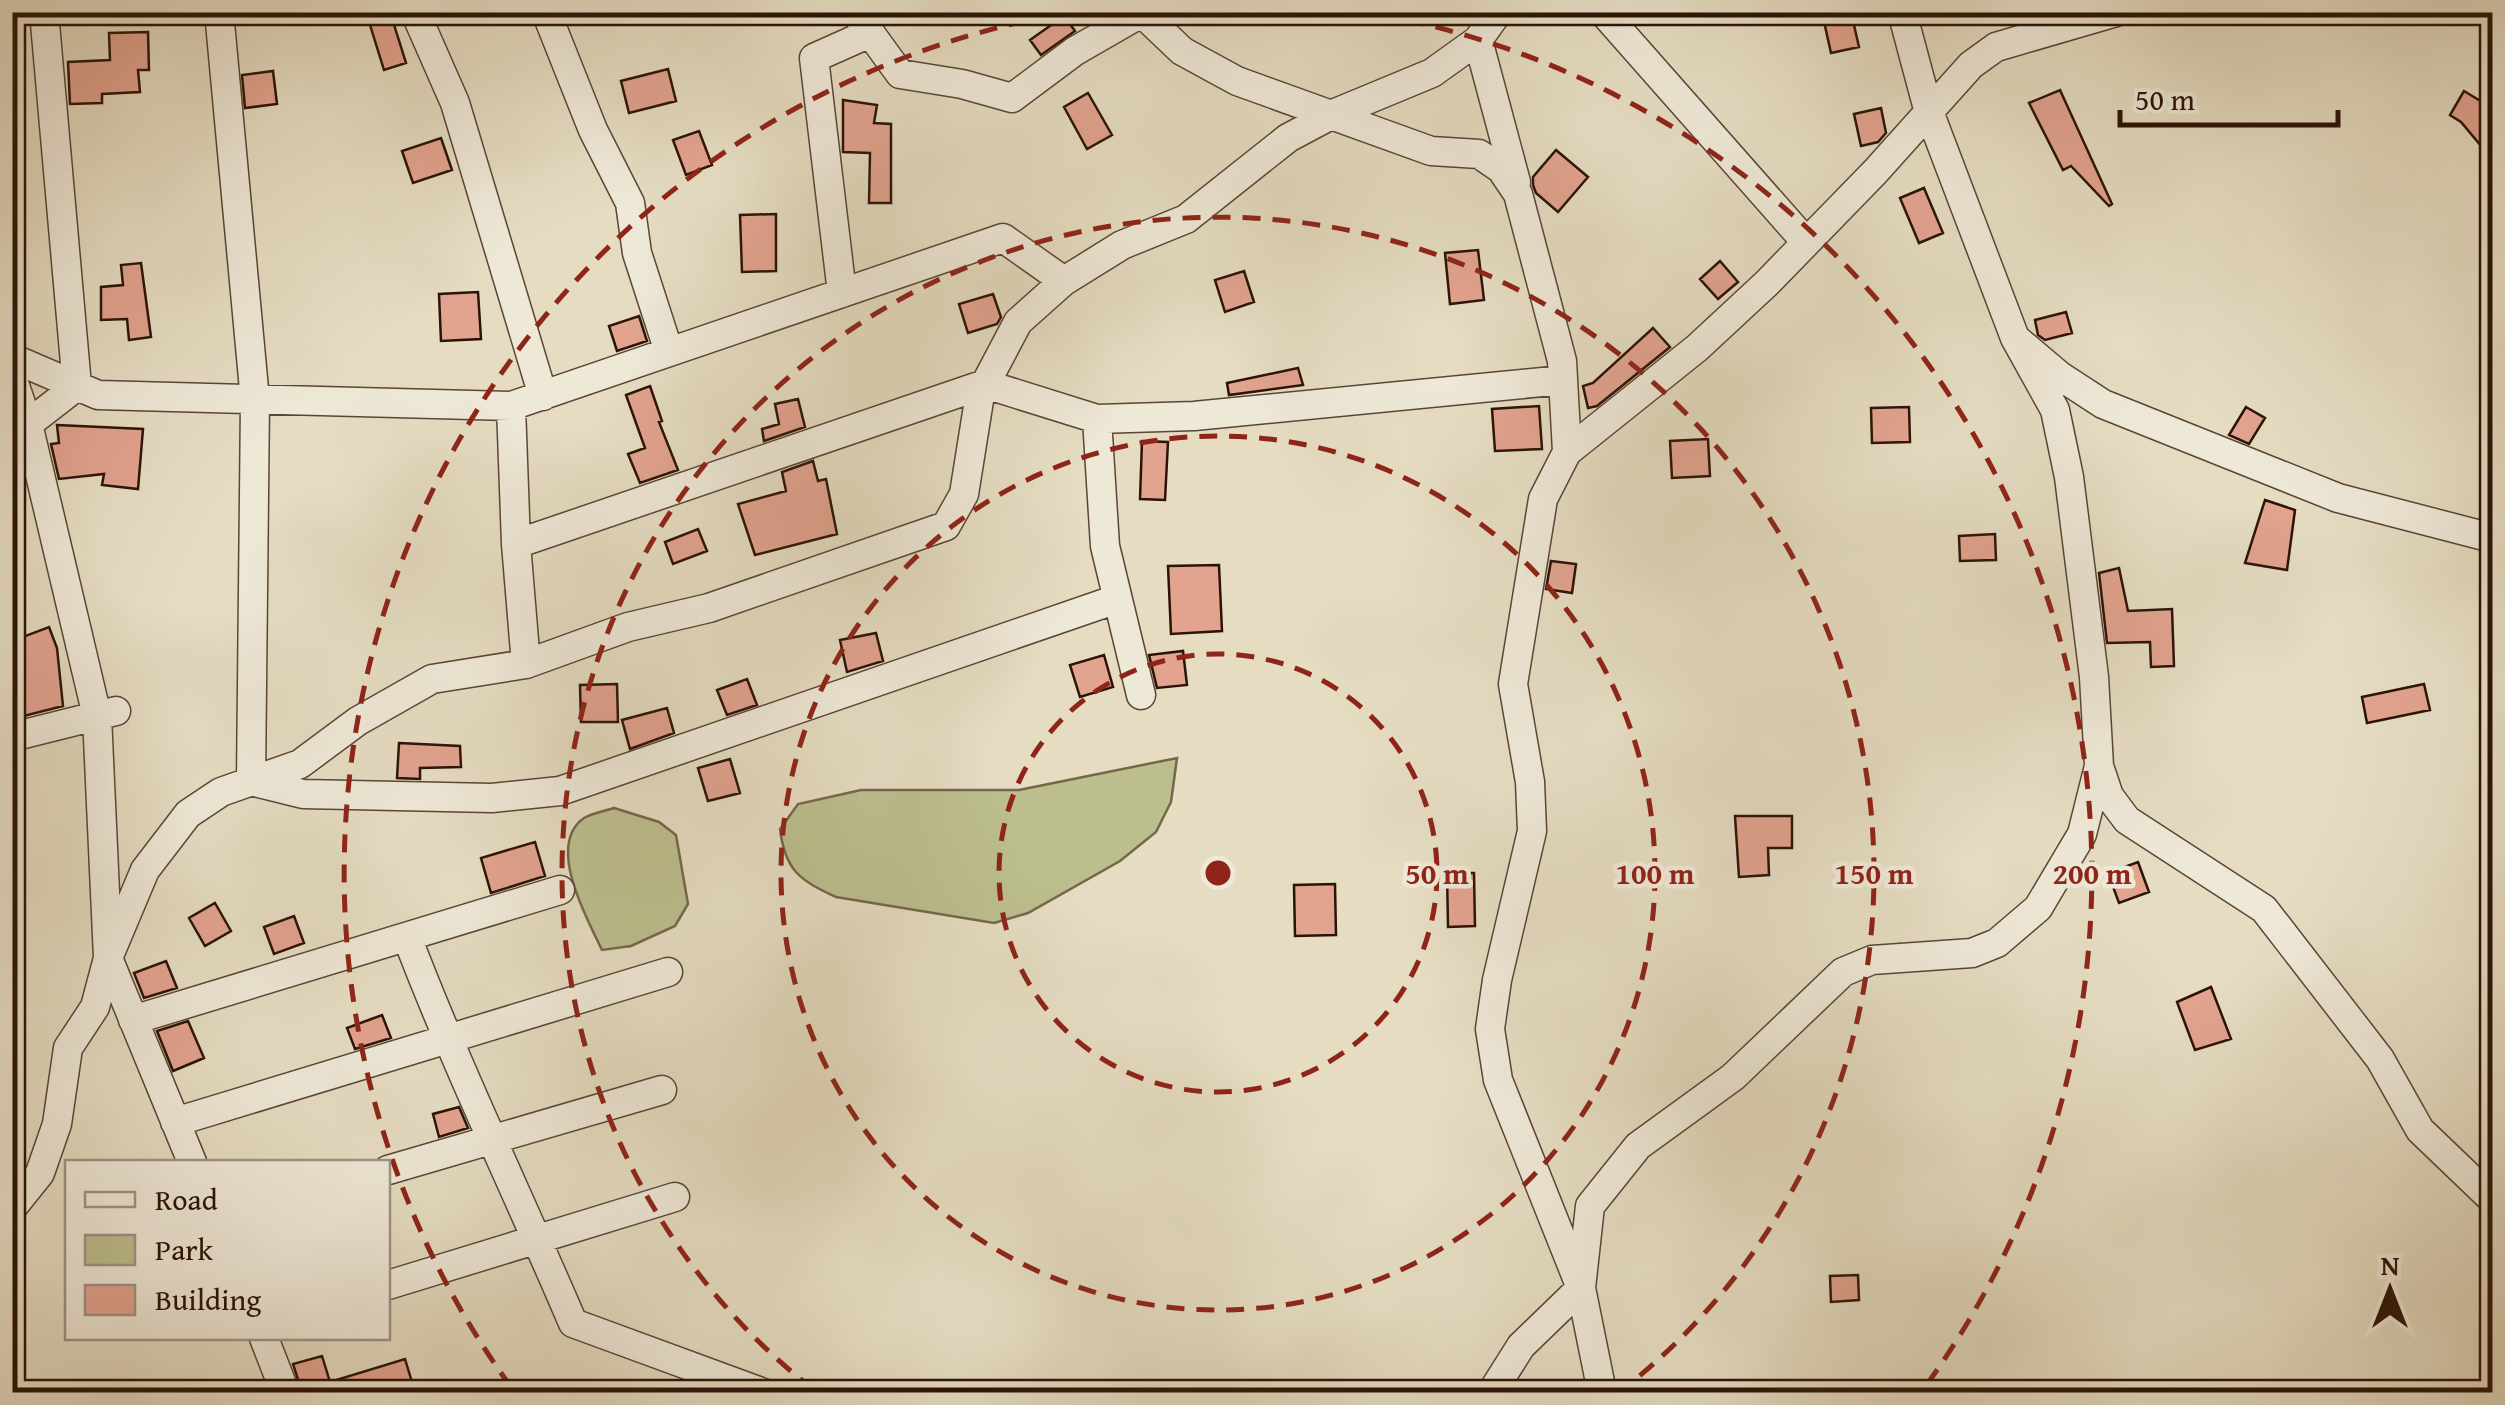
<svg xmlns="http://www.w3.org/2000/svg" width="2505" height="1405" font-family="'Gentium Book Plus',serif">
<rect width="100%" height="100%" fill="#e5dcc2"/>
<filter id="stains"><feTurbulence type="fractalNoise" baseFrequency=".002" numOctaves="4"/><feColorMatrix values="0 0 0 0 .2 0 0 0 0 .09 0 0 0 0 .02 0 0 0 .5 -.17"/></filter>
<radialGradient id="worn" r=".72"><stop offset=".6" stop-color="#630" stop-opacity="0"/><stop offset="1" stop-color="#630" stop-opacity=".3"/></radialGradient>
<!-- green -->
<path fill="#bcbe8e" stroke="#74684b" stroke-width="2.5" d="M1177 758 1171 802 1156 832 1120 861 1028 913 994 923 836 897C799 880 785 870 780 829L798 804 861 790H1019Z
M614 808 659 822 676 835 688 904 675 926 631 946 602 950C588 920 545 845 584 818 592 813 605 811 614 808Z"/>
<!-- building -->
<path fill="#e2a38f" stroke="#2b1308" stroke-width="2.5" d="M366 12H390L406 63 384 70Z
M1840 12H1851L1859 47 1831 53 1823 17Z
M1064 16 1075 31 1041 55 1030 40Z
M148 32 149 70H138L140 92 102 94V103L70 104 68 62 110 60 109 33Z
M668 69 676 101 629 113 621 81Z
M273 71 277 104 245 108 242 75Z
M2060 90 2112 204 2109 206 2071 166 2063 170 2029 103Z
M2464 91 2492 108V159L2461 122 2450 115Z
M1088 93 1112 135 1087 149 1064 107Z
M843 100 877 105 874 123 891 124V203H869L870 153 843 152Z
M1881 108 1886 133 1878 142 1861 146 1854 114Z
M699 131 712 165 686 175 673 140Z
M441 138 452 170 413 183 402 151Z
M1556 150 1588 177 1558 212 1536 193 1533 185V177Z
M1924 188 1943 233 1919 243 1900 198Z
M776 214V271L742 272 740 215Z
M1478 250 1484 300 1450 304 1445 253Z
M1720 261 1738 282 1718 299 1700 279Z
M141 263 151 337 129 340 127 319 101 320V287L123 285 121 265Z
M1244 271 1254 302 1225 312 1215 280Z
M478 292 481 339 441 341 439 294Z
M993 294 1001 317 997 324 968 333 959 304Z
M2066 312 2072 333 2045 340 2038 335 2035 320Z
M639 316 647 341 617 351 609 326Z
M1653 328 1670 347 1597 406 1588 408 1583 386 1593 383Z
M1298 368 1303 385 1229 395 1227 383Z
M650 386 662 421 659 422 678 470 640 483 628 454 645 448 626 395Z
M798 399 805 427 764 441 762 429 779 424 775 404Z
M1539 406 1542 449 1495 451 1492 409Z
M1909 407 1910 442 1872 443 1871 408Z
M2246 407 2265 418 2249 444 2229 435Z
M57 425 143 429 138 489 102 485 104 474 59 479 51 444 59 443Z
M1708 439 1710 476 1672 478 1670 441Z
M1142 441 1168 442 1165 500 1140 499Z
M813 461 818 481 826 479 837 534 755 555 738 504 786 491 782 472Z
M2265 500 2295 510 2287 570 2245 563Z
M698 529 707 551 673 564 665 542Z
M1995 534 1996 560 1960 561 1959 536Z
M1551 561 1576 564 1572 593 1546 589Z
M1219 565 1222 631 1171 634 1168 566Z
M2119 568 2128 611 2172 609 2174 666 2151 667 2150 642 2107 643 2099 573Z
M49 627 57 648 63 706 12 719V641Z
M876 633 883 661 847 672 840 640Z
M1183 651 1187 685 1157 688 1149 655Z
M1104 655 1113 687 1080 697 1070 665Z
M747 679 757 705 727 715 717 690Z
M617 684 618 722H581L580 685Z
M2424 684 2430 710 2367 723 2362 697Z
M667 708 674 733 630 749 622 720Z
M399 743 460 746 461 767 420 768V779L397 778Z
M730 759 740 793 708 801 698 768Z
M1735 816H1792V848H1768L1769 875 1739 877Z
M535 842 545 876 491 893 481 858Z
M2138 862 2149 892 2119 903 2108 873Z
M1447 873H1474L1475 926 1448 927Z
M1335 884 1336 935 1295 936 1294 885Z
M215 903 231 931 205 946 189 918Z
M294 916 304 943 274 954 264 927Z
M166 961 177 988 144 998 134 973Z
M2211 987 2231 1039 2195 1050 2177 1002Z
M382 1015 391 1038 355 1049 347 1028Z
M188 1021 204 1058 173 1071 157 1031Z
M459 1107 468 1128 439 1137 433 1114Z
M1858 1275 1859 1300 1831 1302 1830 1276Z
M322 1356 330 1382 405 1359 415 1392H302L293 1364Z"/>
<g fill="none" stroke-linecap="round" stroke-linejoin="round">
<!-- minor casing -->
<g stroke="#5a4536" stroke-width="31">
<path id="minor" d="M219 12 255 400 251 781 303 794 492 798 560 791 1117 599
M415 12 455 103 543 396
M546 12 593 130 630 203 637 253 669 352
M855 12 900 74 962 84 1012 98 1075 51 1141 13
M1141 12 1182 51 1237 81 1431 151 1479 154 1501 169 1518 194 1562 361 1567 452
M1603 12 1806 242
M1902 12 1928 109 2015 338 2060 376 2103 404 2338 498 2492 538
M1478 40 1516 182
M842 293 814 58 870 33
M12 358 98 395 511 406 1003 238 1064 281
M12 377 28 424 97 716 108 958 192 1162
M511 406 516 544 526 664
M14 427 28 424 77 386 44 12
M516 544 985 384 1097 419
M1141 695 1105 546 1097 419 1194 416 1563 380
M12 737 116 711
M2099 766 2109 796 2127 820 2264 909 2380 1059 2420 1130 2492 1199
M407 937C457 1068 518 1194 573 1323L761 1392
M133 1020 560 890
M175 1122 668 972
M388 1170 662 1090
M12 1208 40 1173 57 1124 68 1048 95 1007 108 958 145 870 188 814 221 792 300 764 358 721 432 679 526 664 628 627 709 608 946 526 964 494 980 394 1018 322 1064 281 1122 245 1186 219 1288 138 1333 114 1432 73 1478 40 1498 12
M388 1285 675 1197
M264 1338 285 1392
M1492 1392 1521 1346 1581 1288 1590 1206 1638 1146 1733 1077 1843 972 1872 960 1972 953 1997 943 2038 908 2082 834 2099 766 2094 677 2069 477 2055 410 2015 338
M1602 1392 1581 1288 1498 1080 1490 1029 1497 980 1532 831 1530 782 1513 684 1543 499 1567 452 1697 348 1767 283 1875 172 1971 65 1996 47 2116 12"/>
</g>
<!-- minor -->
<use href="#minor" stroke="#eee8d7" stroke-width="28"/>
</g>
<!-- distance rings -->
<g fill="none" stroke="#8f2418" stroke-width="5" stroke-dasharray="18 12">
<circle cx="1218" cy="873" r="219"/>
<circle cx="1218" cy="873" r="437"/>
<path d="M814 1390A656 656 0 1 1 1622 1390"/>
<path d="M511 1387A874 874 0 0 1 1059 14M1377 14A874 874 0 0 1 1925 1387"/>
</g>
<circle cx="1218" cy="873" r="15" fill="#8f2418" stroke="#eee8d7" stroke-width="5"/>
<g font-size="30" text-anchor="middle" font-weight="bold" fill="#8f2418" stroke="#eee8d7" stroke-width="9" stroke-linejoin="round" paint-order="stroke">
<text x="1437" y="884">50 m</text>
<text x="1655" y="884">100 m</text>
<text x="1874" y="884">150 m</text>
<text x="2092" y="884">200 m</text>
</g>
<!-- margin -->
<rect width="2505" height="1405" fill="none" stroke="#e5dcc2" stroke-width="50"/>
<rect x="15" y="15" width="2475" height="1375" fill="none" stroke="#2b1308" stroke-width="5"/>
<rect x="25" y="25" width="2455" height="1355" fill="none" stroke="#2b1308" stroke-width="2.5"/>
<!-- legend -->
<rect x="65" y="1160" width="325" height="180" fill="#eee8d7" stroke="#a09384" stroke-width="2.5"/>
<rect x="85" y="1192" width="50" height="15" fill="#eee8d7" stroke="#a09384" stroke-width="2.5"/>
<text x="155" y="1210" font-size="30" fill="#2b1308">Road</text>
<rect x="85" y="1235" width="50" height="30" fill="#bcbe8e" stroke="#a09384" stroke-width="2.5"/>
<text x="155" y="1260" font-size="30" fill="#2b1308">Park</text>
<rect x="85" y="1285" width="50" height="30" fill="#e2a38f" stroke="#a09384" stroke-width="2.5"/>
<text x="155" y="1310" font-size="30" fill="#2b1308">Building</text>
<!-- north arrow -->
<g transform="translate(2390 1290)" stroke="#eee8d7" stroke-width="8" paint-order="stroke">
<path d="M0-8L18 38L0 25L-18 38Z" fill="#2b1308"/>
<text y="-15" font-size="28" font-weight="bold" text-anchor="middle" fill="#2b1308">N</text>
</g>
<!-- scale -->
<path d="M2120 110v15h218v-15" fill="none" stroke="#2b1308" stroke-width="5"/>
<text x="2135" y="110" font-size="30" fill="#2b1308" stroke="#eee8d7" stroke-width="8" paint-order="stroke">50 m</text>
<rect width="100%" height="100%" filter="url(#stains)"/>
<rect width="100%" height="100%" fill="url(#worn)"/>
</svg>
